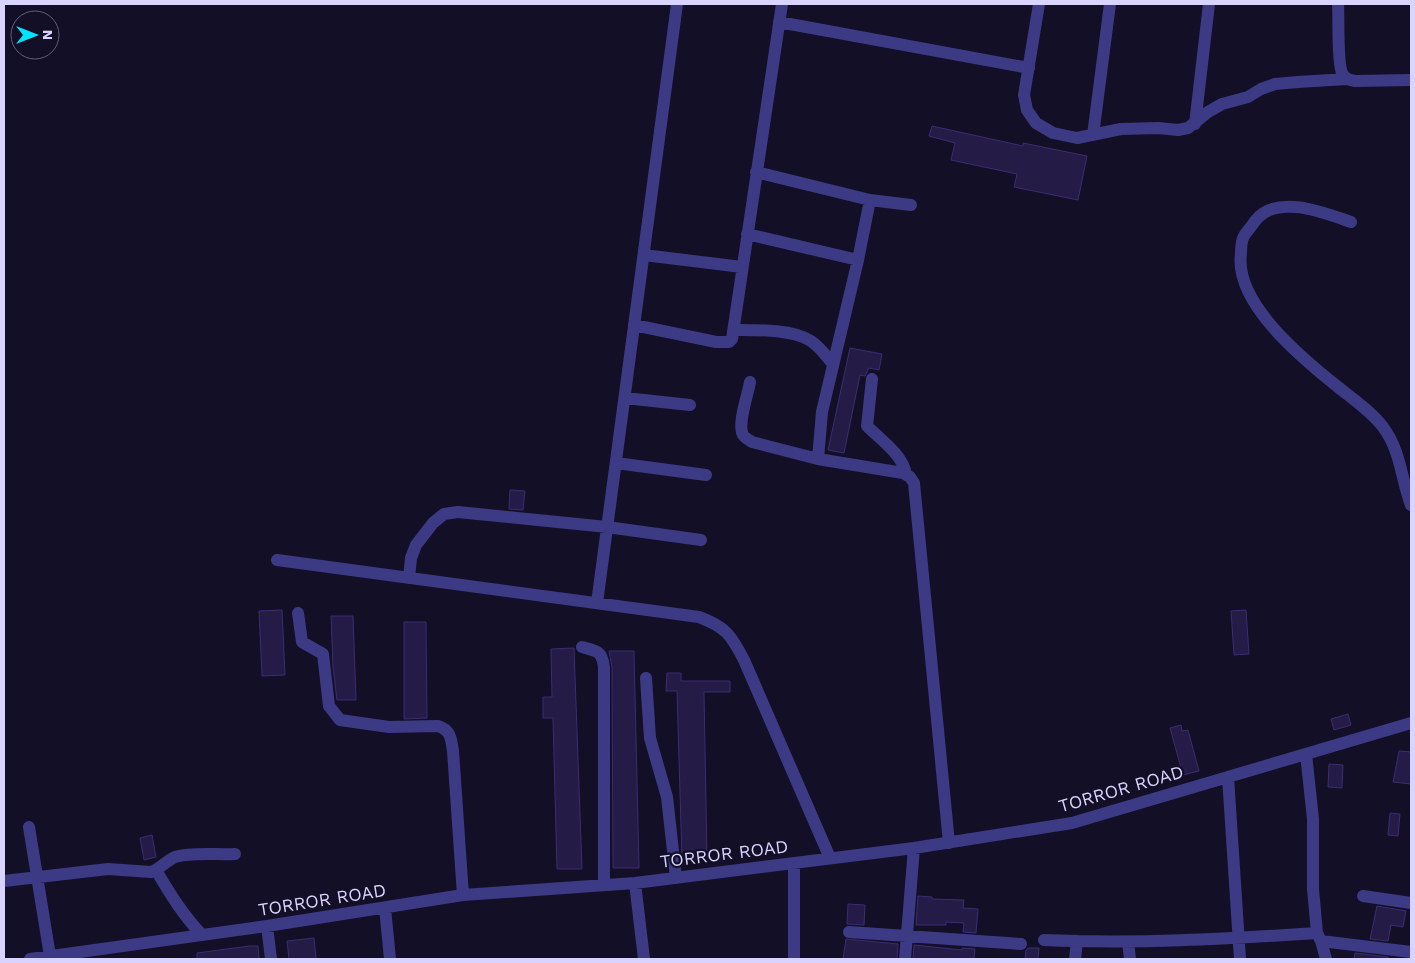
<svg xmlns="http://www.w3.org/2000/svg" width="1415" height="963" font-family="'Work Sans',sans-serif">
<rect width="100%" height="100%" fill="#130f26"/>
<!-- building -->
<path fill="#241b47" stroke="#3b2d73" d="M932 126 1023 146V143L1087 156 1078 200 1014 187 1017 174 951 160 955 143 929 136Z
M850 348 882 354 879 370 869 368 865 376 860 375 844 453 828 450Z
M510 490 525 491 523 510 509 509Z
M282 610 285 675 262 676 259 611Z
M1246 610 1249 654 1234 655 1231 611Z
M331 616H353L356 700H337L333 667Z
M404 622H426L427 718 404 719Z
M574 648 582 869H557L553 718H543V697H552L551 649Z
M609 651H634L639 868H613L612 667Z
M667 673H681V681H730V692H704L707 859 682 860 677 691H666Z
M1348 714 1351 725 1334 730 1331 719Z
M1181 725 1182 731 1188 730 1199 771 1183 775 1170 728Z
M1399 751 1411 752V784L1393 782Z
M1329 764 1343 765 1342 788 1328 787Z
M1390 813 1400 814 1398 836 1388 835Z
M152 835 156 857 144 860 140 838Z
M918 896 932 897V899L964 900 963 908 978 909 976 933 963 932 964 923 946 922V925H916Z
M848 904 865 905 864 925 847 924Z
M1377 906 1406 911 1403 927 1391 925 1388 941 1370 939Z
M314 938 316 959H289L287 941Z
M846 939 898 944 897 959H843Z
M914 945 962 950V948L975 949 974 959H913Z
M249 946H258L259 959H197V953Z
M1028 948H1039L1038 959H1025L1026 950Z
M1355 953 1388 957V959H1354Z"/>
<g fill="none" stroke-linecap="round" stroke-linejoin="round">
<!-- minor -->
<path stroke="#3d3a85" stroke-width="12" d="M1039 4 1024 95 1027 110 1036 123 1053 133 1077 138 1121 129 1158 128 1178 130 1188 128 1208 112 1222 104 1248 97 1261 89 1275 84 1298 82 1347 79
M1338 4C1339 19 1337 61 1342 73 1345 79 1349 80 1355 81L1411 80
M779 22 1029 68
M1195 124 1209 4
M1093 135 1110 4
M756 172 870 200
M911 205 870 200 858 260 822 412 818 459 903 473 910 477 914 483 949 843
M1351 222C1325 213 1276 193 1255 221 1252 226 1247 231 1244 236 1241 241 1241 249 1241 254 1234 303 1303 359 1338 387 1353 399 1372 412 1383 427 1401 451 1401 479 1411 505
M747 234 858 260
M644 255 742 267
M634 325 716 342H729L732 339 782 4
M734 330C757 330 792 329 811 341 820 347 826 356 833 364
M872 379 867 426C880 439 903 455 906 474
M750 382C748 395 737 424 743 435 745 438 749 440 752 442L818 459
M625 398 690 405
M616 463 706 475
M277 560 699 617C726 627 731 635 744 660L830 858
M409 578 411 558 416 545 433 523 444 514 458 512 607 527 701 540
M597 603 677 4
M298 613 302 642 323 654 329 706 340 720 389 727 438 726C451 730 451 739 453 751L463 895
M582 647C597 651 602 651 604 667V885
M646 678 650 738 667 797 676 878
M1306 754 1313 819V889L1317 933 1321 941 1326 959
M1228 777 1240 959
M29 827 50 956
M794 863V959
M156 870C170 894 183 915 202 935
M4 881 108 869 151 872C160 869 166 861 175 857 191 852 217 855 235 854
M635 883 644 959
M1363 896 1411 903
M385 908 390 959
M267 926 271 959
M849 932 1021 944
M1044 940C1135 944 1226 939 1317 933
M1321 941 1411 952
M1128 942 1130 959
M30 959 267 926 463 895 635 883 914 848 1072 823 1411 723
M905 959 914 848
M1075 959 1077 941"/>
</g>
<g text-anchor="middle" stroke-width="4.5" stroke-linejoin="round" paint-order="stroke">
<!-- street labels -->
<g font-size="18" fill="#d9d4ff" stroke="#130f26">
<text transform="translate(1121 789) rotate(-16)" y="6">TORROR ROAD</text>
<text transform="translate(724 854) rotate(-7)" y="6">TORROR ROAD</text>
<text transform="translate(322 900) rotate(-9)" y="6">TORROR ROAD</text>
</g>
</g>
<!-- border -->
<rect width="1415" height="963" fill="none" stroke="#d9d4ff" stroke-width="10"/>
<!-- north arrow -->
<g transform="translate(35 35) rotate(90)"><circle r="24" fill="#130f26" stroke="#625e7d"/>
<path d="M0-4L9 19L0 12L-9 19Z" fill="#00e5ff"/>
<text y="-8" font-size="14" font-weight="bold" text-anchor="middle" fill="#d9d4ff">N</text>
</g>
</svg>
